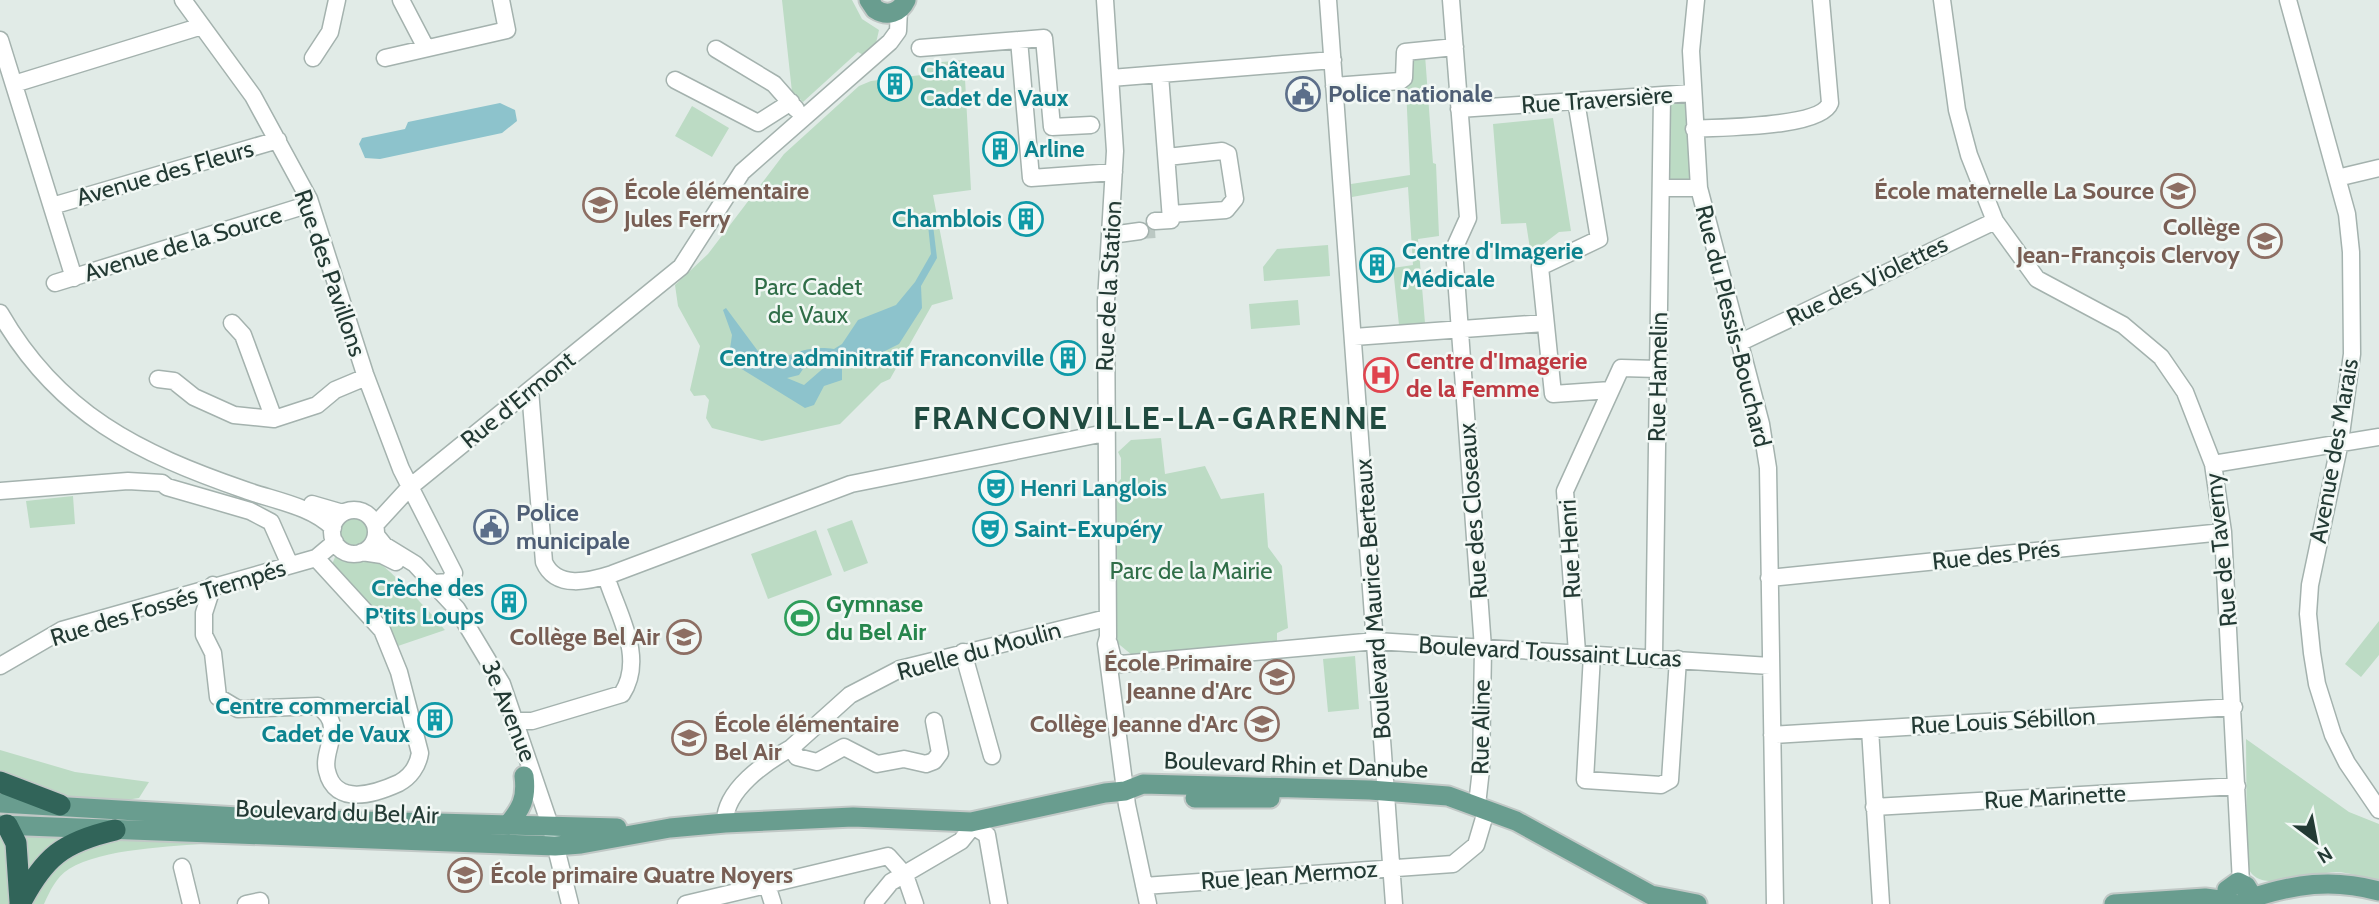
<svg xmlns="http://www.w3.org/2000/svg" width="2379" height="904" font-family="Cabin,sans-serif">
<rect width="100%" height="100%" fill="#e1ebe7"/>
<!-- green -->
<path fill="#bcdbc4" d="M782 0H852L862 19 879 30 876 43 865 56 858 52 803 102 792 92Z
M1425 55 1433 163 1436 164 1439 236 1418 239 1425 323 1399 325 1393 268 1413 265 1408 187 1352 197 1351 184 1410 175 1406 88 1410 82 1411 62Z
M964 60 971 190 933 195 953 299 932 305 890 379 881 383 840 424 762 441 712 428 706 418 709 400 705 395 694 396 690 390 700 346 678 306 675 285 708 254 784 154 859 86 871 81 921 75 920 64Z
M1671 99 1687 101 1692 179 1689 183 1668 184 1667 103Z
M692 106 729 128 712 157 675 136Z
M1553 118 1571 231 1559 232 1542 245 1545 259 1531 255 1526 223 1501 224 1493 124Z
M1328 245 1330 276 1264 281 1263 267 1277 249Z
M1298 300 1300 325 1251 329 1249 304Z
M1161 438 1165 474 1205 466 1221 499 1264 493 1268 547 1282 566 1288 628 1277 633V642L1132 655 1115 641 1110 490 1121 479V458L1118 452 1131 440Z
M73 496 75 524 30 528 26 501Z
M340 532a15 15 0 1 1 30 0a15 15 0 1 1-30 0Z
M852 520 868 563 844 572 827 529Z
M816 530 832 575 768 599 751 554Z
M335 557C350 561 363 557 374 560 385 563 435 617 445 630L395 647C381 613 357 592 331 567Z
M2379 621V655L2361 677 2345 664Z
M1355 656 1359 709 1328 712 1323 659Z
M2246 739 2349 812 2379 824V882C2366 879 2350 872 2336 872 2312 872 2253 898 2247 863Z
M0 750 75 772 149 782 139 798C91 806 44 795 0 777Z
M0 833 11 857V904H0Z
M20 833 72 836 26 879Z
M111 837 213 840 212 843C171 847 103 848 69 869 56 877 50 891 44 904H31C42 862 76 852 111 837Z"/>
<!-- water -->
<path fill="#8dc3cc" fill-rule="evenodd" d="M500 103 515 110 517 121 502 133 380 159 365 158 359 144 362 138 405 129 408 122Z
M928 225H933L937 258 921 286 922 308 899 344 877 355 852 353 842 359V380L824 386 814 405 805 408 740 368 730 349 732 335 723 310 726 308 766 362C790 357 806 344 834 349L842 344 858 320 896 305 915 282 931 254ZM825 362 827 365 804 385 787 378 799 375 803 369Z"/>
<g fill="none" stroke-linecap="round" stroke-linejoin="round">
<!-- minor-tunnel -->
<path stroke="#bbc8c3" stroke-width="16" stroke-dasharray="16 8" stroke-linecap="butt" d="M1140 231 1155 230"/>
<!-- minor casing -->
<g stroke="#a4b2ae" stroke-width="19">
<path id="minor" d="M183 0 253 96 309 199 365 374 401 469 454 573 449 582 434 583
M401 0 426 48
M1105 0 1115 151 1106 301 1108 637 1106 644 1127 805 1148 904
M1328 0 1394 904
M1451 0 1468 218 1454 249 1483 648 1481 769 1477 805
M1696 0 1691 51 1699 188 1761 424 1768 468 1775 904
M1942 0 1957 110 1969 155 1995 221 2037 279 2123 325 2161 357 2185 392 2213 464 2223 532 2241 883
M2288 0 2347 214 2351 252 2352 354 2340 442 2310 585 2308 614 2312 653 2317 684 2333 735 2347 763 2379 810
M0 40 74 278
M1019 40 1031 178 1114 172
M920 48 1044 38 1052 127 1091 125
M716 49 774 84 796 109
M313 58 330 32 337 0
M385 58 507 30 501 0
M1111 78 1333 60
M675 80 758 123 791 102
M14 84 202 26
M1334 86 1400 81 1404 78 1405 52 1455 47
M1576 101 1599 239 1540 267 1553 394 1611 390
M1459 109 1692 93
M1694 129C1720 127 1821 128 1830 103L1821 0
M1167 157 1222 151 1228 154 1235 199 1226 210 1171 214
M2337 178 2379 168
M1663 188H1699
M52 206 278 140
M1155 221 1171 220 1160 75
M1111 235 1140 231
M55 283 310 204
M0 313C58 414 138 453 245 490 272 500 312 506 333 528
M232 323 243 335 274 419
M1354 337 1545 323
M1739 343 1995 221
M158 379 174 381 194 397 234 415 274 419 317 405 335 390 366 377
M530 390 544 562C556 590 590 581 612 574L851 484 1105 433
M2213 464 2379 437
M0 491 128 481 162 483 167 487 250 511 271 522 290 565
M312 504 343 513
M332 532a22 22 0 1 1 44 0a22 22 0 1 1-44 0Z
M375 525 410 487 681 267 742 172 890 42 898 31 899 9
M376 535 384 545 415 564 457 609 502 684 551 828 570 904
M362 552 382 555 396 562
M1769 578 2223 532
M213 585 204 613V635L213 653 218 697 238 709 318 706C325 711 332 718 332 728 333 742 323 757 327 771 335 807 375 794 399 783 410 777 418 766 420 753L399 672 382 630 316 558
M1109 643 1113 659 1121 664 1376 641 1770 666
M963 652 992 756
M1577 652 1565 491 1621 368 1658 369
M1592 655 1585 780 1661 785 1670 780 1678 659
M1654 657 1662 96
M0 666 62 630 316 558 335 542
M516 721H532L622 694C646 657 617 613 606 576
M1870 729 1881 904
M1772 735 2234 707
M791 748 850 695 900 669 1107 618
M1874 807 2237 786
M725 823C724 790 766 762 791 748L797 757 817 762 844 747 877 764 904 759 926 764 934 761 940 753 934 721
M973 826 987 835 999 904
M182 867 191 904
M767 885 773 904
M1144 886 1453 864 1476 845 1484 818
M246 904 260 901V904
M686 904 888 856 905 875 915 904
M873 904 891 882 961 841 973 826"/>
</g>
<!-- major casing -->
<g stroke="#c1c8c6" stroke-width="23">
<path id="major" d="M869 0 875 9C887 17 900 13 906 0
M1195 798H1270
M0 803 256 818 617 828
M0 825 555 846 581 844 670 828 725 823 853 817 971 822 1105 793 1125 791 1143 784 1370 790 1448 796 1516 821 1651 895 1697 904
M507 826C521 809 527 799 524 776
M2249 899C2294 884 2332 878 2379 891
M2114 904 2205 898 2228 901
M2232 904 2227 898V890L2238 882 2246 886 2249 891 2244 904"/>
</g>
<!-- highway casing -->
<g stroke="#c1c8c6" stroke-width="24">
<path id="highway" d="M0 782 60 805
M7 825 16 843 20 902
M20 904C44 857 63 842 115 830"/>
</g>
<!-- minor -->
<use href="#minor" stroke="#fff" stroke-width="16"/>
<!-- major -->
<use href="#major" stroke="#699d8f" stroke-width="19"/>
<!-- highway -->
<use href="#highway" stroke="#316459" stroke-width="21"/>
</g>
<!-- icons -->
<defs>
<g id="building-ring" transform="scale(1.75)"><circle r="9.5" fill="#f2f8f5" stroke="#0f9aa8" stroke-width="1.5"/><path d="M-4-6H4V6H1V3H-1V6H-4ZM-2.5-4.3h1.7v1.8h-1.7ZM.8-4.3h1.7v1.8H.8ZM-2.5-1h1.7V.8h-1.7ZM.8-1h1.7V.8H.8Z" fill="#0f9aa8"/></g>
<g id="civic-ring" transform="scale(1.75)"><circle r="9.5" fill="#f2f8f5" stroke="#5c6f8a" stroke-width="1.5"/><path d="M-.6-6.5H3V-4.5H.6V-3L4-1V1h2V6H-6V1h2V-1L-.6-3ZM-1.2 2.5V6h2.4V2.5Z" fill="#5c6f8a"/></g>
<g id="school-ring" transform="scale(1.75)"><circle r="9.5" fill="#f2f8f5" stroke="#8d6e63" stroke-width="1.5"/><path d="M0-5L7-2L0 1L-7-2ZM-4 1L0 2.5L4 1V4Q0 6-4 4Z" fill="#8d6e63"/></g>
<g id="hospital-ring" transform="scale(1.75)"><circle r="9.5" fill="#f2f8f5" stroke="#e0444e" stroke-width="1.5"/><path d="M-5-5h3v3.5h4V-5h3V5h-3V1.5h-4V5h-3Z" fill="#e0444e"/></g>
<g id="theatre-ring" transform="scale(1.75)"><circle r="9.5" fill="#f2f8f5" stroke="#0f9aa8" stroke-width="1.5"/><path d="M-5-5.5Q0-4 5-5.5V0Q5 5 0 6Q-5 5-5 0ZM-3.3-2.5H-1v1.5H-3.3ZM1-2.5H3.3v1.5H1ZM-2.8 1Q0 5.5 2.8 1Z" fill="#0f9aa8"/></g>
<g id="stadium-ring" transform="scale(1.75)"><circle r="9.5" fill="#f2f8f5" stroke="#2e9e5b" stroke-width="1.5"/><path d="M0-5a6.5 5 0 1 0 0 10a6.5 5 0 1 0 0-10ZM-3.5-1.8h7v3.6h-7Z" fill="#2e9e5b"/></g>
</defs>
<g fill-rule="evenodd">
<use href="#building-ring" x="895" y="84"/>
<use href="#civic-ring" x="1303" y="94"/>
<use href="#building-ring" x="1000" y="149"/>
<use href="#school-ring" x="2178" y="191"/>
<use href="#school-ring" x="600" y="205"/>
<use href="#building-ring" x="1026" y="219"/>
<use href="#school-ring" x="2265" y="241"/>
<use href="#building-ring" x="1377" y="265"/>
<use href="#building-ring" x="1068" y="358"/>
<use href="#hospital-ring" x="1381" y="375"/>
<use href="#theatre-ring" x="996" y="488"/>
<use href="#civic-ring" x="491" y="527"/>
<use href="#theatre-ring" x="990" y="529"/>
<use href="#building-ring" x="509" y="602"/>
<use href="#stadium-ring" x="802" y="618"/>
<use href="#school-ring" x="684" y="637"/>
<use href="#school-ring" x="1277" y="677"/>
<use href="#building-ring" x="435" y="720"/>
<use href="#school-ring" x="1262" y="724"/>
<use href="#school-ring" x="689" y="738"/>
<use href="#school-ring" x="465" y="875"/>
</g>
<g text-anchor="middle" stroke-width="5" stroke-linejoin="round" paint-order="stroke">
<!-- culture labels -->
<g font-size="24" font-weight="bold" fill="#0d838f" stroke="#f2f8f5" text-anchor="start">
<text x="920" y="78">Château<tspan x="920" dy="28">Cadet de Vaux</tspan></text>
<text x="1024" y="157">Arline</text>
<text x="1002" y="227" text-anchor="end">Chamblois</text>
<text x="1402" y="259">Centre d'Imagerie<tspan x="1402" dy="28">Médicale</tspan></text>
<text x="1044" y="366" text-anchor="end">Centre adminitratif Franconville</text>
<text x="1020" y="496">Henri Langlois</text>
<text x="1014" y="537">Saint-Exupéry</text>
<text x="484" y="596" text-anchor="end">Crèche des<tspan x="484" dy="28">P'tits Loups</tspan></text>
<text x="410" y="714" text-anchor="end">Centre commercial<tspan x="410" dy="28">Cadet de Vaux</tspan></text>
</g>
<!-- service labels -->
<g font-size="24" font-weight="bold" fill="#4e5e75" stroke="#f2f8f5" text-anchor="start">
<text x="1328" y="102">Police nationale</text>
<text x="516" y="521">Police<tspan x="516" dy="28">municipale</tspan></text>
</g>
<!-- street labels -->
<g font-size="24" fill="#233a34" stroke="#f2f8f5">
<text transform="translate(1597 100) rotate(-4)" y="8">Rue Traversière</text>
<text transform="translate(165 173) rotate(-16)" y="8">Avenue des Fleurs</text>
<text transform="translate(183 244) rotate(-17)" y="8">Avenue de la Source</text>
<text transform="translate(330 273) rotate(71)" y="8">Rue des Pavillons</text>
<text transform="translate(1867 281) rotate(-26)" y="8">Rue des Violettes</text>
<text transform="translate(1109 286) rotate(-87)" y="8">Rue de la Station</text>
<text transform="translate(1733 326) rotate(76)" y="8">Rue du Plessis-Bouchard</text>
<text transform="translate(1658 377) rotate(-89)" y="8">Rue Hamelin</text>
<text transform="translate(518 400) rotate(-39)" y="8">Rue d'Ermont</text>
<text transform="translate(2334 451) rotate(-80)" y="8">Avenue des Marais</text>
<text transform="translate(1473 511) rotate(-94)" y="8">Rue des Closeaux</text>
<text transform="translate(1570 549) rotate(-93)" y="8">Rue Henri</text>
<text transform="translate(2221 550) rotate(-96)" y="8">Rue de Taverny</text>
<text transform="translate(1996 555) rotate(-6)" y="8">Rue des Prés</text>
<text transform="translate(1373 599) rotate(-94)" y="8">Boulevard Maurice Berteaux</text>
<text transform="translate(168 603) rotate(-17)" y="8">Rue des Fossés Trempés</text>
<text transform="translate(979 651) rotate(-15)" y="8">Ruelle du Moulin</text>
<text transform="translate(1550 652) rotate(3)" y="8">Boulevard Toussaint Lucas</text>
<text transform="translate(509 711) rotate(68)" y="8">3e Avenue</text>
<text transform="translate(2003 721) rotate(-3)" y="8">Rue Louis Sébillon</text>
<text transform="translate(1481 727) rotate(-89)" y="8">Rue Aline</text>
<text transform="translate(1296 765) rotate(2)" y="8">Boulevard Rhin et Danube</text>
<text transform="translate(2055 797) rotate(-3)" y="8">Rue Marinette</text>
<text transform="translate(337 812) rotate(2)" y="8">Boulevard du Bel Air</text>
<text transform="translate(1289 875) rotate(-4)" y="8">Rue Jean Mermoz</text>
</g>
<!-- education labels -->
<g font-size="24" font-weight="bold" fill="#785e54" stroke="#f2f8f5" text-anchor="end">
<text x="624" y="199" text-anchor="start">École élémentaire<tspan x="624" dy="28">Jules Ferry</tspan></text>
<text x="2154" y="199">École maternelle La Source</text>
<text x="2240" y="235">Collège<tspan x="2240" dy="28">Jean-François Clervoy</tspan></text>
<text x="660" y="645">Collège Bel Air</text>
<text x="1252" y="671">École Primaire<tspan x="1252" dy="28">Jeanne d'Arc</tspan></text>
<text x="714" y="732" text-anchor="start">École élémentaire<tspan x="714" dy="28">Bel Air</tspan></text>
<text x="1238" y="732">Collège Jeanne d'Arc</text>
<text x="490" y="883" text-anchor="start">École primaire Quatre Noyers</text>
</g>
<!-- park labels -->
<g font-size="24" fill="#306e48" stroke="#f2f8f5">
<text x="808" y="295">Parc Cadet<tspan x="808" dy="28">de Vaux</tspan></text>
<text x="1191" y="579">Parc de la Mairie</text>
</g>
<!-- health labels -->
<g font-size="24" font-weight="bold" fill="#be3a42" stroke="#f2f8f5" text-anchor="start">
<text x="1406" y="369">Centre d'Imagerie<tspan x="1406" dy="28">de la Femme</tspan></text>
</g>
<!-- leisure labels -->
<g font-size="24" font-weight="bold" fill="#27864d" stroke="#f2f8f5" text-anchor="start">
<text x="826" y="612">Gymnase<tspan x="826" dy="28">du Bel Air</tspan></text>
</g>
<!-- district labels -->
<g font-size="32" font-weight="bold" letter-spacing="2" fill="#204b40" stroke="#f2f8f5">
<text x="1151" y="429">FRANCONVILLE-LA-GARENNE</text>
</g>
</g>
<!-- north arrow -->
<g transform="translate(2316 841) rotate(148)" stroke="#f2f8f5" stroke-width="5" paint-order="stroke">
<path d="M0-5L12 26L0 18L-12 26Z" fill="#233a34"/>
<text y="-10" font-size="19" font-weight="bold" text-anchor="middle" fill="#233a34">N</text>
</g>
</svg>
